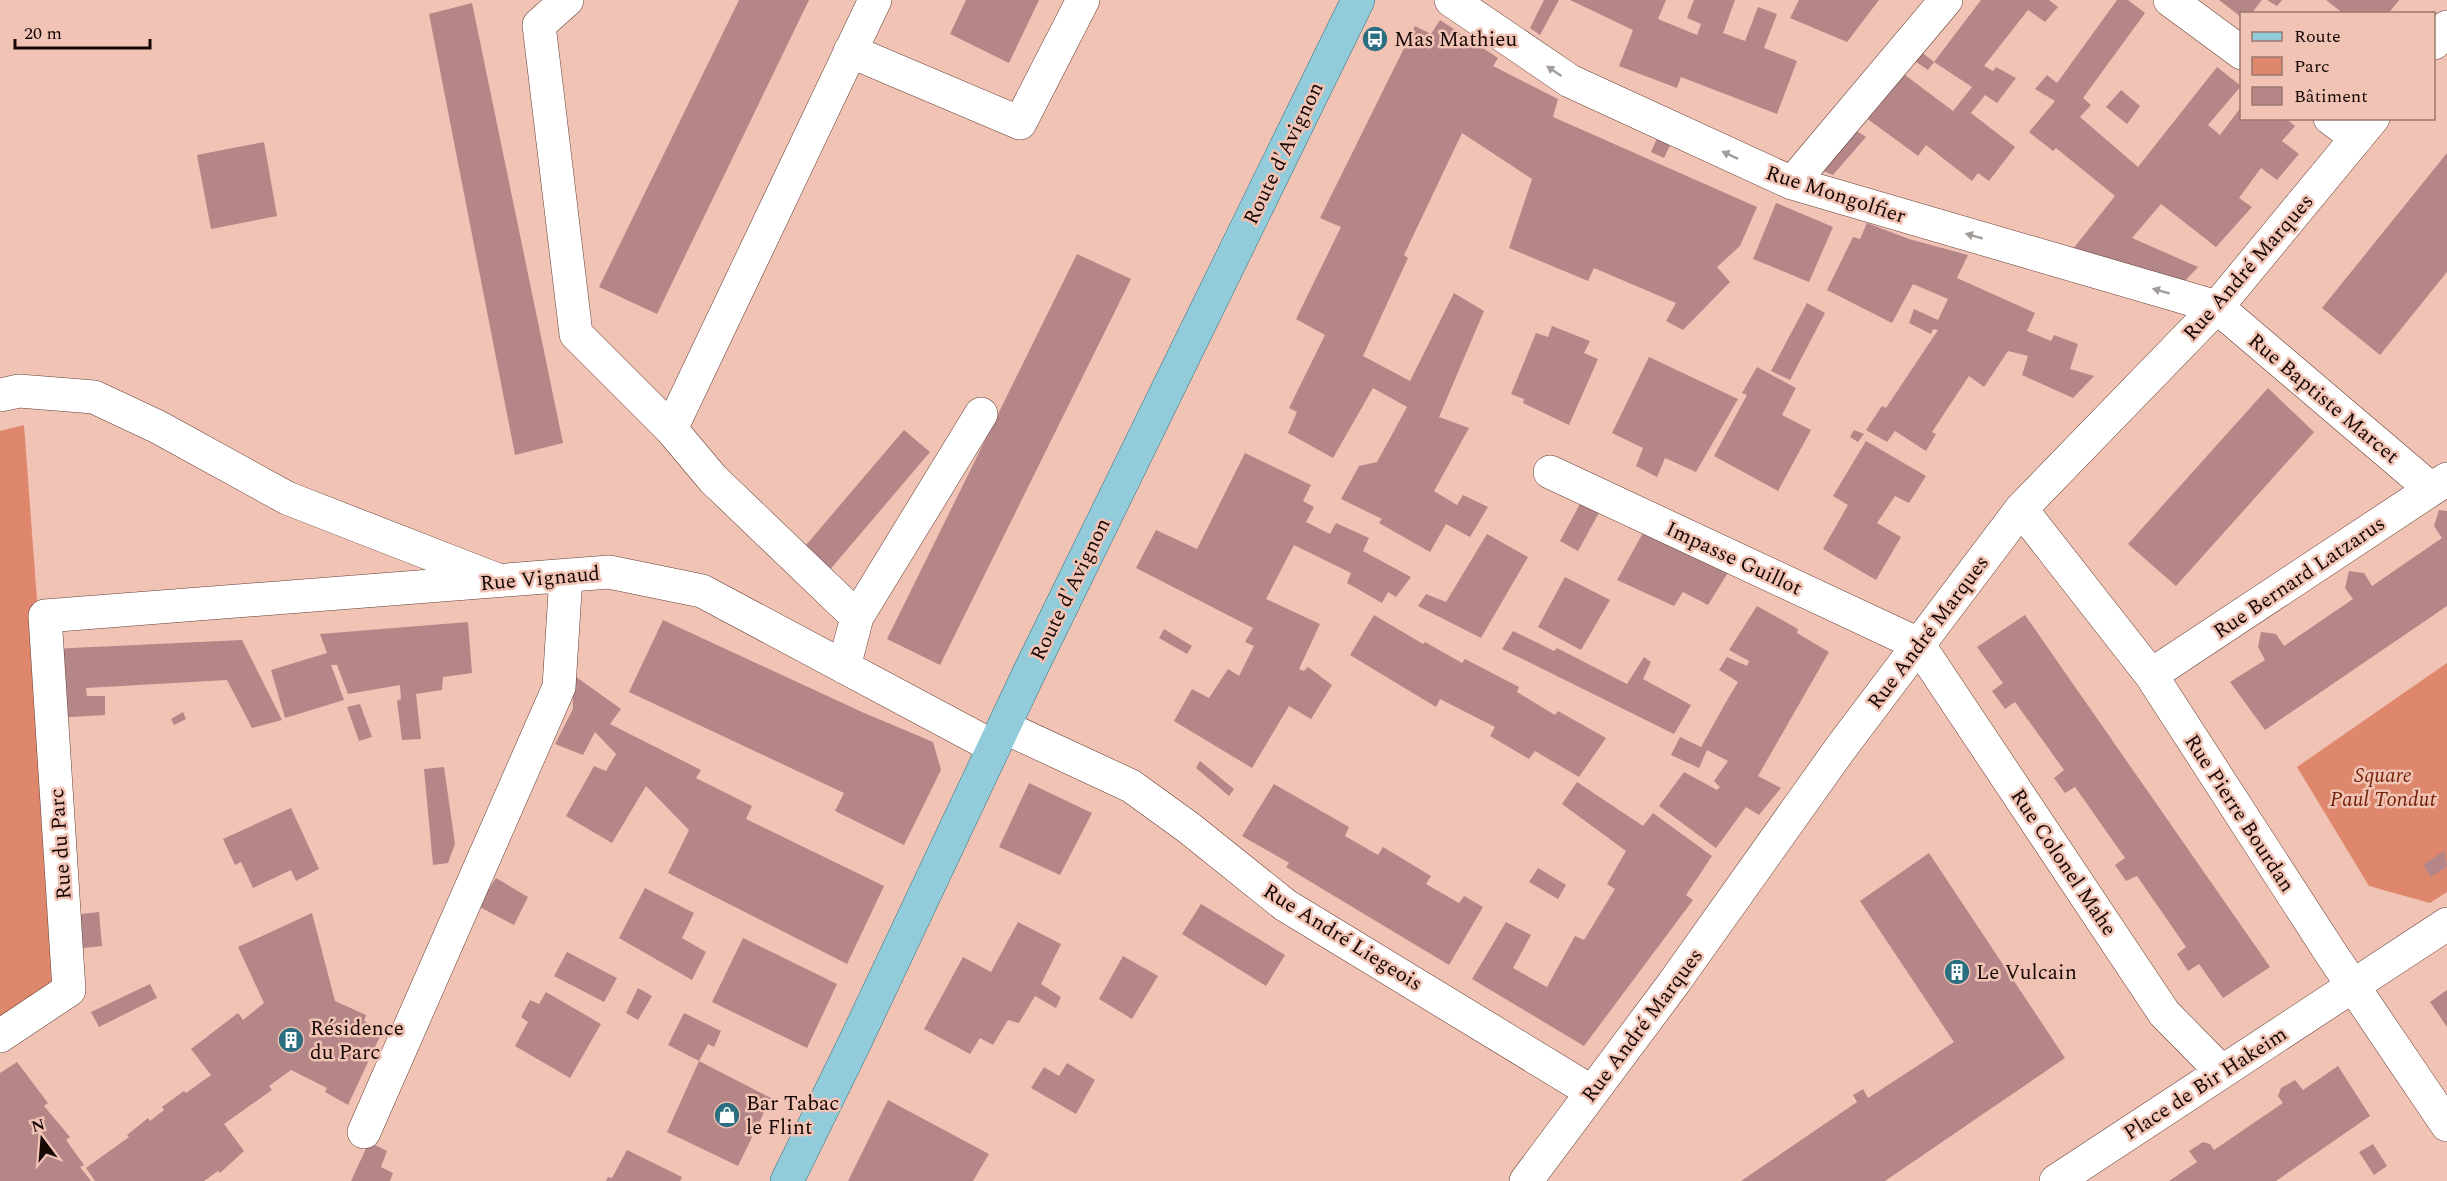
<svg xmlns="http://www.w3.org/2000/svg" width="2447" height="1181" font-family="Spectral,serif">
<rect width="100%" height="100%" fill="#f1c3b5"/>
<!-- green -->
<path fill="#de876d" d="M24 425 65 976 0 1018V431Z
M2447 663V892L2430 903 2369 886 2297 767Z"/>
<!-- building -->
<path fill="#b48687" d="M739 0H809L657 314 599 287Z
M966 0H1039L1009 63 950 34Z
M1544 0H1559L1540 35 1530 28Z
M1570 0H1666L1658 19 1697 35 1701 24 1687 18 1694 0H1735L1723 33 1745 41 1758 7 1777 14 1764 48 1797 61 1777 114 1681 77 1677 88 1619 66 1633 30Z
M1799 0H1879L1847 42 1790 18Z
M1981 0H2049L2058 7 2045 22 2028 10 1984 66 1993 71 1996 67 2016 78 1997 103 1985 95 1971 113 2015 147 1989 181 1978 173 1972 181 1926 145 1918 156 1865 117 1901 72 1953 111 1972 87 1934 62Z
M2117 0H2128L2145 13 2083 98 2091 105 2080 117 2138 167 2217 67 2241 86 2208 125 2220 135 2241 107V118H2285L2295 126 2282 141 2299 154 2277 180 2261 168 2239 198 2252 207 2216 247 2161 204 2132 238 2198 267 2182 284 2069 254 2115 196 2056 148 2053 151 2029 132 2055 101 2035 89 2047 75 2057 83Z
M2219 0H2262L2251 14H2241V17Z
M2267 0H2282L2277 6Z
M2326 0H2399L2388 14H2344Z
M472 3 563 443 515 455 429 14Z
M1440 20 1498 58 1493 66 1558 99 1553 117 1757 207 1740 246 1717 267 1730 282 1683 330 1666 321 1676 303 1594 268 1588 281 1509 248 1532 179 1462 133 1404 255 1408 258 1363 356 1410 381 1454 293 1484 311 1439 417 1469 428 1434 491 1457 505 1463 495 1488 507 1470 537 1446 524 1430 552 1379 523 1382 519 1341 499 1359 466 1377 462 1407 407 1373 388 1333 458 1288 433 1297 412 1289 408 1325 335 1296 319 1341 227 1320 218 1415 26 1431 34Z
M1919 50 1934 62 1928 70 1912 59Z
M2121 90 2140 106 2127 124 2106 107Z
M1855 130 1866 137 1833 175 1821 170Z
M1658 136 1671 143 1664 158 1651 152Z
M264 142 277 216 211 229 197 155Z
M2447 153V272L2380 355 2322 308Z
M1776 203 1833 227 1809 282 1753 259Z
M1867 223 1909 239 1968 255 1957 278 2035 313 2027 331 2051 341 2054 335 2078 344 2070 369 2094 376 2073 398 2022 375 2028 356 2008 351 1984 387 1969 376 1932 432 1936 434 1926 451 1895 431 1887 442 1866 430 1882 406 1886 408 1938 330 1933 329 1931 334 1909 323 1914 309 1938 320 1948 299 1913 284 1892 323 1827 290 1853 237 1860 239Z
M1077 254 1131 279 940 665 887 639Z
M1807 303 1825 313 1790 380 1771 371Z
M1552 326 1590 341 1584 353 1598 359 1569 425 1523 403 1524 399 1511 394 1536 333 1548 337Z
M1649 357 1738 399 1696 472 1665 458 1657 477 1636 466 1643 448 1612 433Z
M1757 367 1796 388 1782 415 1811 430 1778 491 1714 456 1747 395 1742 393Z
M2268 388 2314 432 2176 586 2128 544Z
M904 430 930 452 828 572 801 551Z
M1854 430 1864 434 1858 442 1850 437Z
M1866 441 1926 476 1909 503 1895 496 1877 523 1901 537 1876 580 1823 549 1848 505 1833 496Z
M1245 453 1311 485 1303 501 1314 507 1306 522 1330 534 1336 523 1369 538 1363 551 1411 577 1396 597 1388 592 1382 603 1347 583 1351 573 1294 545 1266 599 1320 624 1299 669 1304 671 1308 667 1332 685 1311 719 1289 706 1252 768 1174 721 1192 689 1209 698 1228 669 1239 676 1254 646 1245 642 1253 628 1136 568 1156 530 1197 549Z
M1581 502 1600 511 1578 551 1560 541Z
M2439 510 2447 511V606L2265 730 2230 682 2265 660 2258 647 2261 632 2276 634 2284 646 2353 599 2345 588 2349 571 2364 573 2372 586 2442 538 2434 526Z
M1644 531 1729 571 1708 605 1683 592 1674 606 1617 580Z
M1487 534 1528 557 1481 638 1418 606 1426 594 1446 602Z
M1565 577 1610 600 1581 650 1538 627Z
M1757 606 1798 629 1797 633 1829 652 1758 776 1781 788 1759 815 1746 807 1716 848 1659 806 1684 772 1717 790 1720 787 1714 781 1728 761 1707 750 1699 768 1671 755 1680 737 1701 747 1726 702 1738 682 1719 670 1727 657 1747 666 1749 661 1729 650Z
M1374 615 1423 644 1425 642 1462 663 1465 659 1519 687 1517 692 1555 715 1558 711 1606 738 1579 777 1535 751 1529 759 1490 736 1495 727 1440 699 1436 707 1350 655Z
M2025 615 2270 967 2223 998 2199 964 2188 971 2177 954 2186 947 2137 876 2126 881 2115 865 2125 858 2075 787 2065 793 2054 778 2064 770 2015 702 2005 709 1992 691 2003 683 1977 647Z
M663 620 862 712 933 742 941 770 904 845 835 811 844 793 629 692Z
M468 622 472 673 443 677 442 690 416 694 421 739 402 740 397 701 401 699 400 685 348 694 337 665H331L344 700 285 718 271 670 327 653 320 634Z
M1164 629 1192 646 1187 654 1159 638Z
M1513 631 1554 651 1557 648 1627 684 1644 657 1651 662 1643 679 1691 705 1674 734 1502 649Z
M242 640 282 720 252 728 227 680 86 688 87 696H105V715L55 718 50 649Z
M572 674 621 709 610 724 701 770 696 778 752 806 746 819 884 886 847 964 668 873 689 830 646 786 612 843 566 816 594 766 606 771 616 754 595 732 583 755 555 744 573 709Z
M360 704 372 737 359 741 347 707Z
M183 712 186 719 174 725 171 719Z
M1200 761 1234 789 1229 796 1196 768Z
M444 767 455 844 448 863 433 865 424 769Z
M1577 782 1643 826 1653 813 1712 856 1686 895 1693 900 1584 1046 1472 979 1506 922 1531 935 1513 968 1547 987 1575 936 1584 940 1615 889 1607 884 1626 851 1562 804Z
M1029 783 1092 813 1060 875 999 847Z
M1274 784 1349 827 1345 836 1378 855 1383 847 1431 876 1426 884 1459 903 1464 896 1483 907 1449 965 1286 867 1289 863 1242 836Z
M291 808 319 869 296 881 291 870 253 888 241 862 235 865 223 839Z
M2445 850 2447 867 2431 877 2423 865Z
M1929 853 2065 1058 1885 1181H1741L1857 1102 1853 1095 1863 1089 1868 1098 1954 1042 1860 901Z
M1538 868 1566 885 1558 899 1529 882Z
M496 878 528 897 514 925 478 906Z
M645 888 694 913 682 938 706 952 692 980 619 938Z
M1201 904 1285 955 1266 986 1182 934Z
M99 912 102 946 75 949 72 915Z
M312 913 335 1001 366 1015 364 1021 383 1030 348 1105 325 1092 327 1088 291 1070 269 1086 272 1090 224 1124 244 1151 220 1173 218 1171 204 1181H95L86 1168 129 1137 127 1135 148 1118 150 1121 164 1110 162 1107 184 1091 186 1093 211 1075 191 1049 238 1013 243 1020 264 1003 238 947Z
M1018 922 1061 944 1041 984 1061 997 1056 1008 1035 996 1019 1023 1008 1020 993 1045 980 1038 970 1054 924 1029 963 957 991 972Z
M743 938 837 984 807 1048 712 1002Z
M567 952 617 978 604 1002 554 976Z
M1123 956 1158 976 1132 1019 1099 999Z
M150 984 157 998 99 1027 91 1012Z
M638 988 652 996 638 1020 626 1013Z
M2447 990V1027L2430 1002Z
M546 992 601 1024 570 1078 515 1046 528 1022 521 1017 530 1000 539 1004Z
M684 1013 721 1031 714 1047 708 1044 699 1061 771 1098 738 1166 667 1132 699 1061 668 1045Z
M17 1062 48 1103 44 1106 70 1137 66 1140 84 1165 80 1167 91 1181H0V1073Z
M1067 1063 1095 1080 1076 1114 1031 1088 1044 1067 1059 1076Z
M2338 1066 2370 1116 2276 1181H2169L2197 1162 2189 1151 2203 1142 2210 1144 2214 1150 2283 1103 2278 1096 2281 1088 2295 1080 2303 1090Z
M888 1100 989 1154 973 1181H848Z
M369 1142 387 1151 381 1167 393 1173 390 1181H351Z
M2373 1144 2387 1166 2374 1175 2359 1152Z
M627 1150 682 1177 680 1181H606L608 1177 612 1178Z"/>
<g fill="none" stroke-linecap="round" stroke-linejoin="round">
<!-- minor casing -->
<g stroke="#643e33" stroke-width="34">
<path id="minor" d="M567 0 539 25 576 334 671 429
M1451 0 1570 81 1792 183 2217 307 2431 489
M2170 0 2242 53
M2434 43 2447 27
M850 51 1020 123 1083 0
M2330 118 2357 138
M1792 183 1946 0
M0 395 19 391 94 397 158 427 287 498 495 579
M1550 472 1918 644 2164 1013 2221 1071
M2021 509 2151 675 2330 952 2447 1125
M857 617 981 414
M844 667 857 617 713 479 671 429 875 0
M2151 675 2447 479
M1004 727 1131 786 1189 828 1285 905 1592 1092
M0 1036 69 990 45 616 609 572 702 591 994 747
M364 1132 559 687 566 576
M1526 1181 1673 984 1840 749 2021 509 2217 307 2373 118
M2056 1181 2447 924"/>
</g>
<!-- major casing -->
<g stroke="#38717f" stroke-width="34">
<path id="major" d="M787 1181 855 1042 1028 675 1358 0"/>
</g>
<!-- minor -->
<use href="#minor" stroke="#fff" stroke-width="33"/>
<!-- major -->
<use href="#major" stroke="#92cbda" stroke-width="33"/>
</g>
<!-- one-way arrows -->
<defs><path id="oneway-solid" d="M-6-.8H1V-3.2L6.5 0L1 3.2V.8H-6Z" transform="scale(1.5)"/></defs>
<g fill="#a29c9b">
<use href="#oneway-solid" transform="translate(1554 71) rotate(-146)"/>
<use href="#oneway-solid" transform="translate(1730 155) rotate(-155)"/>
<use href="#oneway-solid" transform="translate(1974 236) rotate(-164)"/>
<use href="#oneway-solid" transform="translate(2161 291) rotate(-164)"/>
</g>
<!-- icons -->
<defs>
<g id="bus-disc" transform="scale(1.35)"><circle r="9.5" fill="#2b6e7f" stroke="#f1c3b5"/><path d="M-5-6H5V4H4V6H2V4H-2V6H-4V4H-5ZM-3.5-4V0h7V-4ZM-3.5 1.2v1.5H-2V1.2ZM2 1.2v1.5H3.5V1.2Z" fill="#fff"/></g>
<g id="building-disc" transform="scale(1.35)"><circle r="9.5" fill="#2b6e7f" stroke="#f1c3b5"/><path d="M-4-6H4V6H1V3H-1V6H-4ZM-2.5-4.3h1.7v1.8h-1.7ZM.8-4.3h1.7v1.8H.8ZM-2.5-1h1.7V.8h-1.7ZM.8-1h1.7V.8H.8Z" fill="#fff"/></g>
<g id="shop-disc" transform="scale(1.35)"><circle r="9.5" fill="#2b6e7f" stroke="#f1c3b5"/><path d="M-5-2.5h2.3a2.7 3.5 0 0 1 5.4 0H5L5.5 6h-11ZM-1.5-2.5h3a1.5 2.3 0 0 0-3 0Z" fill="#fff"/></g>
</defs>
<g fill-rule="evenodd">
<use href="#bus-disc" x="1375" y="39"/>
<use href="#building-disc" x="1957" y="972"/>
<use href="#building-disc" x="291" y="1040"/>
<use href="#shop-disc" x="727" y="1115"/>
</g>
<g text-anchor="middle" stroke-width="5" stroke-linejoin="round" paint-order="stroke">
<!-- poi labels -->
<g font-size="21" fill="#170805" stroke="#f1c3b5" text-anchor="start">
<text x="1394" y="46">Mas Mathieu</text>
<text x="1976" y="979">Le Vulcain</text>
<text x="310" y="1035">Résidence<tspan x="310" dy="24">du Parc</tspan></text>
<text x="746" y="1110">Bar Tabac<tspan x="746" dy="24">le Flint</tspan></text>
</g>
<!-- street labels -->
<g font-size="21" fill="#170805" stroke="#f1c3b5">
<text transform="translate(1283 153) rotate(-64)" y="7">Route d'Avignon</text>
<text transform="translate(1836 194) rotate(18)" y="7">Rue Mongolfier</text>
<text transform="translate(2248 267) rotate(-49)" y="7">Rue André Marques</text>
<text transform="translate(2324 398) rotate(40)" y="7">Rue Baptiste Marcet</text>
<text transform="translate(1734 558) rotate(25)" y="7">Impasse Guillot</text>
<text transform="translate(2299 577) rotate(-34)" y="7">Rue Bernard Latzarus</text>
<text transform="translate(540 578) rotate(-5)" y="7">Rue Vignaud</text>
<text transform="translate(1070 589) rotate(-64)" y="7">Route d'Avignon</text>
<text transform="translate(1928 632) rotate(-53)" y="7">Rue André Marques</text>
<text transform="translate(2240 813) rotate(57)" y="7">Rue Pierre Bourdan</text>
<text transform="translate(60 844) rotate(-94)" y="7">Rue du Parc</text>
<text transform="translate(2064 862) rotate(56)" y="7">Rue Colonel Mahe</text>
<text transform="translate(1343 937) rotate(32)" y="7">Rue André Liegeois</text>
<text transform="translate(1642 1025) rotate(-53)" y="7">Rue André Marques</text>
<text transform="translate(2205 1083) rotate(-33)" y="7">Place de Bir Hakeim</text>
</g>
<!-- park labels -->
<g font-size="21" font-style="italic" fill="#732307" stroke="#f1c3b5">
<text x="2383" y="782">Square<tspan x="2383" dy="24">Paul Tondut</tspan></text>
</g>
</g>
<!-- legend -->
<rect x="2240" y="12" width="195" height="108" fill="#f1c3b5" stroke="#9a786f" stroke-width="1.5"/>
<rect x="2252" y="32" width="30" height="9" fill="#92cbda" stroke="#9a786f" stroke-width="1.5"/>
<text x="2294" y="42" font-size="18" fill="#170805">Route</text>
<rect x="2252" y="57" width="30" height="18" fill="#de876d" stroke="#9a786f" stroke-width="1.5"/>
<text x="2294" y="72" font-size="18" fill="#170805">Parc</text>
<rect x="2252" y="87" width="30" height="18" fill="#b48687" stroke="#9a786f" stroke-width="1.5"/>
<text x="2294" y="102" font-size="18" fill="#170805">Bâtiment</text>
<!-- north arrow -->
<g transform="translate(42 1139) rotate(344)" stroke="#f1c3b5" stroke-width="4.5" paint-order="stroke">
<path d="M0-4.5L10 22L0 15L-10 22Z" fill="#170805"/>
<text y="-9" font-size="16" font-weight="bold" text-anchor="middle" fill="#170805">N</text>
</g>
<!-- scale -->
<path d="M15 39v9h135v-9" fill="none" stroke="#170805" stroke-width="3"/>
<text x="24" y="39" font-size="18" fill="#170805" stroke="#f1c3b5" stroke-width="4.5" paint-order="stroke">20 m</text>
</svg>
